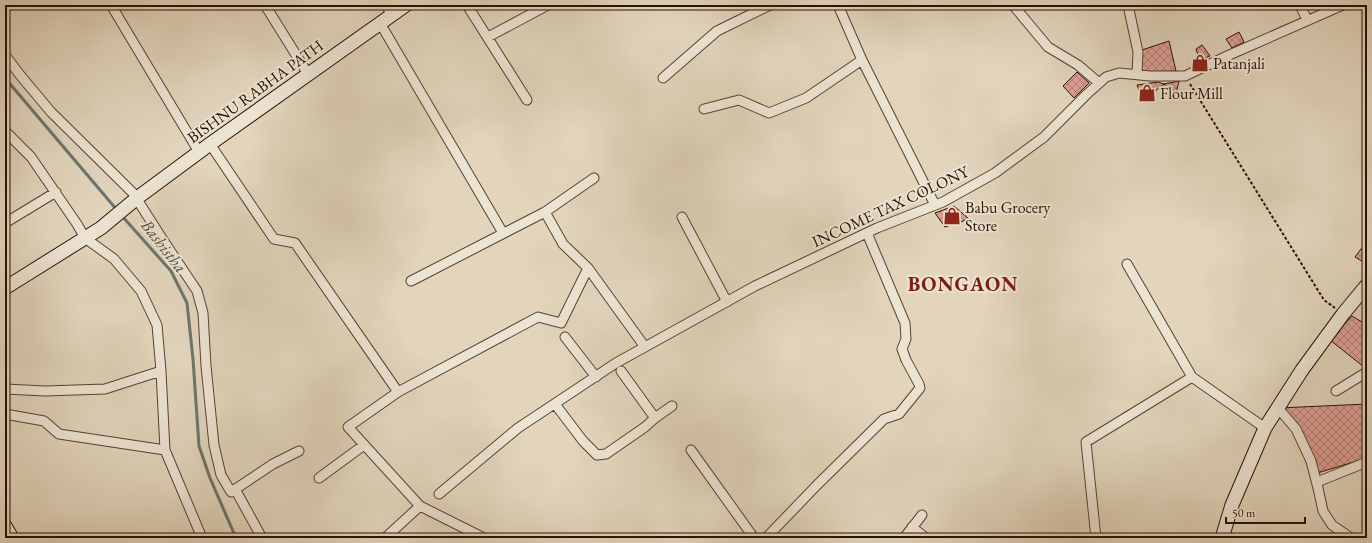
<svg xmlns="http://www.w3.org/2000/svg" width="1372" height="543" font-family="'EB Garamond',serif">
<defs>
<pattern id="building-cross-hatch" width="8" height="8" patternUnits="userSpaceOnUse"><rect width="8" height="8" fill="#dfa096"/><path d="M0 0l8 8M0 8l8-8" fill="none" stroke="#b58178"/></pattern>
</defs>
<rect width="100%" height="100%" fill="#e2d5bc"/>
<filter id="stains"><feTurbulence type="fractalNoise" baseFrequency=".005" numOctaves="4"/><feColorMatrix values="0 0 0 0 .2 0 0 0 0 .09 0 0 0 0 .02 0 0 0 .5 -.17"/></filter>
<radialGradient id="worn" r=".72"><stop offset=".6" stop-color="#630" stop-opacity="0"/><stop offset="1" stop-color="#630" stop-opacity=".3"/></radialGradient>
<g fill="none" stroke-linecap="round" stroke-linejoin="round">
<!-- stream -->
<path stroke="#6b756e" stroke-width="3" d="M5 78 117 210
M122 216 171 271 187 303 193 359 199 446 210 478 236 538"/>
</g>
<!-- building -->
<path fill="url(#building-cross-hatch)" stroke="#2a1000" d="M1239 32 1244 42 1232 48 1226 39Z
M1169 41 1176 71 1140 72 1142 50Z
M1202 45 1210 56 1200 60 1196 49Z
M1077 72 1089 83 1074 98 1063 86Z
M1179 81 1175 98 1164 84Z
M1158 82 1164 84 1143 101 1137 85Z
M954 206 969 219 945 227 935 213Z
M1367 241V264L1355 257Z
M1352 316 1367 325V366L1364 367 1330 340Z
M1367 404V458L1314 474 1302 442 1278 408Z"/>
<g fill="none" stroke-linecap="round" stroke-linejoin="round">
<!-- street casing -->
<g stroke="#58412f" stroke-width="11">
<path id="street" d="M111 5 199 152
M265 5 308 74
M386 5 392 15
M467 5 527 100
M838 5 862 60 935 205
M1013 5 1048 47 1078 65 1099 83
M1128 5 1138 52 1137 74
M1300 5 1307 20
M380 23 503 233
M488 37 548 5
M5 55 20 75 51 112 133 193 161 237 197 291 203 313 206 366 214 445 221 475 231 492 273 464 299 451
M663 78 717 31 770 5
M704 109 739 100 769 113 806 98 862 60
M5 131 31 157 77 224 85 238 114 259 141 291 157 325 161 371 165 450 202 538
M210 144 274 239 295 243 398 392
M545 212 594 178
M682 217 727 302
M5 223 56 192
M1127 264 1192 377
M411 281 545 212 563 244 588 268 645 347
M565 337 596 377
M5 389 45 391 105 389 161 371
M1336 391 1367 372
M555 404 583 441 597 455 606 454 645 427 655 418 621 371
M1278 408 1296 429 1311 461 1318 488 1323 511 1332 525 1351 538
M5 414 44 421 59 434 165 450
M655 418 672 406
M691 450 754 538
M319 478 364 445
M1317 482 1367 462
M235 489 262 538
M439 494 518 428 616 363 755 286 877 228 943 202 995 173 1044 137 1087 94 1106 77 1119 73 1150 76H1185L1227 56 1343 5
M912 527 926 538
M385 538 420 506
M484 538 420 506 348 427 398 392 538 317 561 323 588 268
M766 538 817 485 884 419 899 414 920 388 919 384 906 360 902 349 906 339 905 323 867 233
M904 538 922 515
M1096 538 1086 442 1192 377 1265 428"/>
</g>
<!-- secondary casing -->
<g stroke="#2a1000" stroke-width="15">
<path id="secondary" d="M5 288 101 228 137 198 210 144 406 5
M5 526 12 538
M1222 538 1232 505 1265 428 1302 370 1343 314 1367 285"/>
</g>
<!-- path -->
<path stroke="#2a1000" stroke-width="2" stroke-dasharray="3 2" stroke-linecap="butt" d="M1190 84 1324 300 1335 308"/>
<!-- street -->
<use href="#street" stroke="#ece4d3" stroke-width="9"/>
<!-- secondary -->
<use href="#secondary" stroke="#ece4d3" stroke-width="13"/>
</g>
<!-- icons -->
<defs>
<g id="shop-bare" transform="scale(1.38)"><path d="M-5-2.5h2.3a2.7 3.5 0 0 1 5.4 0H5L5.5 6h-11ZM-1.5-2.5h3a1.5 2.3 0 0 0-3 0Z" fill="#8f2418" stroke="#ece4d3" stroke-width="2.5" paint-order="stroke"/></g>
</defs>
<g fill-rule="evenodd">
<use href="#shop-bare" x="1200" y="63"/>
<use href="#shop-bare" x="1147" y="93"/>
<use href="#shop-bare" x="952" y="216"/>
</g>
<g text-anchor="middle" stroke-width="4" stroke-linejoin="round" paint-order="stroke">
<!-- poi labels -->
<g font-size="16" fill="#2a1000" stroke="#ece4d3" text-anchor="start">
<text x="1213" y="69">Patanjali</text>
<text x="1160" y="99">Flour Mill</text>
<text x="965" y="213">Babu Grocery<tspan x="965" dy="18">Store</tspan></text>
</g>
<!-- street labels -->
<g font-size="16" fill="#2a1000" stroke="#ece4d3">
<text transform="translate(255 91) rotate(-36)" y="6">BISHNU RABHA PATH</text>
<text transform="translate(890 206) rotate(-25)" y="6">INCOME TAX COLONY</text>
</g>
<!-- water labels -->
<g font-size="17" font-style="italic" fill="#504b40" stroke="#ece4d3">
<text transform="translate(164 246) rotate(52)" y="6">Bashistha</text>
</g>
<!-- district labels -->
<g font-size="20" font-weight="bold" letter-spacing="1" fill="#7a1f14" stroke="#ece4d3">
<text x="963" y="291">BONGAON</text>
</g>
</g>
<!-- margin -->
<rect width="1372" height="543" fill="none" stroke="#e2d5bc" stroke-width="20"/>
<rect x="6" y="6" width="1360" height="531" fill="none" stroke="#2a1000" stroke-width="2"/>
<rect x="10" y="10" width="1352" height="523" fill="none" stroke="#2a1000"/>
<!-- scale -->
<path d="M1226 517v6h79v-6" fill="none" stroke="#2a1000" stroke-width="2"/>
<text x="1232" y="517" font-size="12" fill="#2a1000" stroke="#ece4d3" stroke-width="3" paint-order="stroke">50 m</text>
<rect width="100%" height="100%" filter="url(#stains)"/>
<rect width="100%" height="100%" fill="url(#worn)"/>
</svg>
